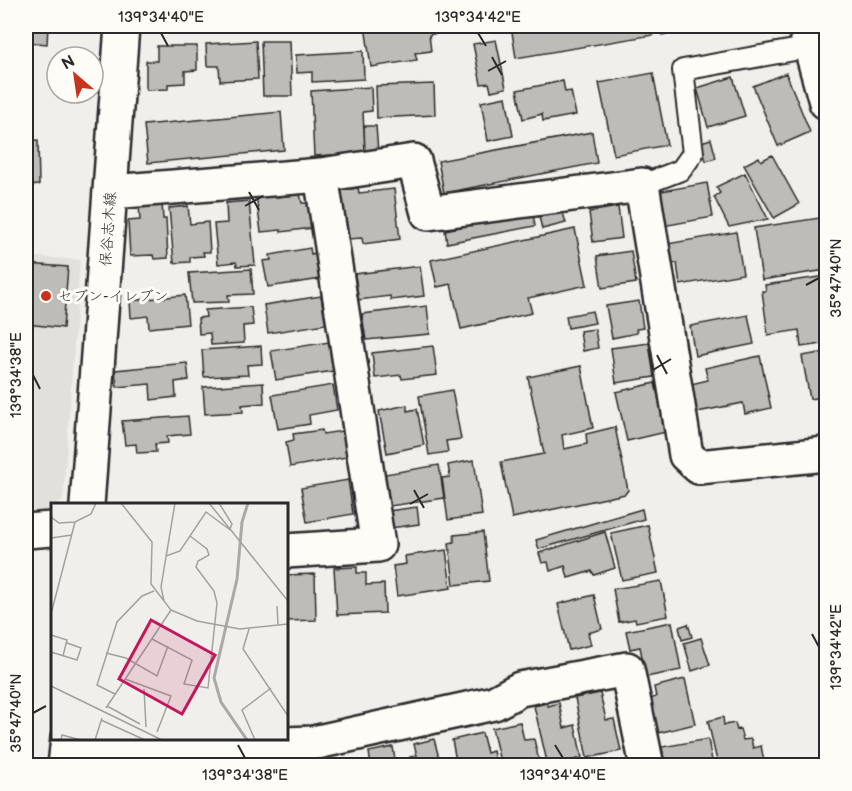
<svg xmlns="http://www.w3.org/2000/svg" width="852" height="791" font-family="'Balsamiq Sans','Klee One',sans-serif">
<rect width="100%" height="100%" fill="#f0efeb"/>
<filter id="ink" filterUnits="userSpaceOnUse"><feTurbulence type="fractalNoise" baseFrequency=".0167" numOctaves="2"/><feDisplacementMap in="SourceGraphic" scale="12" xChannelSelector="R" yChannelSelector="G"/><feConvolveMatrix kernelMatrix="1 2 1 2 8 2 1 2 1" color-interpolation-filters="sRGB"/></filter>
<g filter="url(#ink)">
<!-- built -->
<path fill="#e1e0dc" d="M26 256 80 260 63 500 57 504 52 505V508L46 512H26Z"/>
<!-- building -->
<path fill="#bdbcb8" stroke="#2b2b2b" stroke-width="1.5" d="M26 26H48L47 44 26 42Z
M365 26H436L437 33 429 35 431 51 415 53 417 60 371 67Z
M445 26H494L495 30 475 34 473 27 446 33Z
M511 26H652L653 35 516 58Z
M660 26H710L662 35Z
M496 40 506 88 491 91 489 83 481 84 473 44Z
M256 41 258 79 220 81 219 66H207L206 44Z
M261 41H290L292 96H263Z
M157 46H197V70L185 71V83L168 84V89L146 90V61H157Z
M363 51 364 79 312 82V72L297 73 296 55Z
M653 73 667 145 614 155 599 83Z
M786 73 810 132 778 146 753 86Z
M733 77 745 116 708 127 697 88Z
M563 81 565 92 571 91 576 115 543 121 542 114 523 119 517 90Z
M434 84 435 115 377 118 376 86Z
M371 87 372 111 363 112 365 153 314 156 311 91Z
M506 97 513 136 488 141 481 102Z
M281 112 284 150 148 163 144 125Z
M364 126H376L378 152 365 153Z
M592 132 597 163 444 193 438 161Z
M711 139 716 158 706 161 701 142Z
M38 140 39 185 26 186V141Z
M772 155 799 204 774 218 744 165 759 157 761 161Z
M745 173 768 219 729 227 714 197 720 193 716 187Z
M707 183 713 217 663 226 656 192Z
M358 188 359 193 394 189 400 239 363 244 362 238 347 239 341 190Z
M276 192 277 197 300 194 302 203H308L312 228 281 232V230L261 232 256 195Z
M249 201 255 265 237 266 236 262 218 264 214 224 227 223 226 203Z
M162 203 163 219H166L168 258 154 259 153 255 130 256 128 221 140 220 139 204Z
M188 206 190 224 208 222 210 252H203L204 256 190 257V262L174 263 169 208Z
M561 206 566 223 542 229 538 212Z
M618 207 622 238 593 242 589 212Z
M533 213 535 226 447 243 445 230Z
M826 217V270L762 280 754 228Z
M575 229 587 285 528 298 532 313 461 329 451 284 437 287 431 260Z
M736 232 743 274 680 285 677 263 670 264 667 244Z
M310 248 311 254 316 253 321 279 268 287 263 261 271 260 270 255Z
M631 251 636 283 602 288 597 256Z
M26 264 68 267 63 328 26 324Z
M420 266 424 296 391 300 390 296 358 300 355 274Z
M251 269 253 294 228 295 229 302 192 303 189 273Z
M826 276V340L822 341V344L801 347 799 330 768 335 762 291H766L765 285Z
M185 295 188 324 149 328 148 316 131 318 130 301Z
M321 296 326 324 268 333 264 305Z
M639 301 643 328 636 329 637 333 612 338 606 306Z
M427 306 430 334 366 340 362 314Z
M251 307 253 325 243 326 244 343 211 345 210 333 199 334 198 318 206 317 205 310Z
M592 311 595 323 568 328 566 316Z
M748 315 754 344 695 356 690 326Z
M595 329 598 348 583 351 580 331Z
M329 342 333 371 276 380 271 351Z
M649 343 654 377 616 383 611 348Z
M261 346 262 364 247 365 248 375 204 377 202 350Z
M433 346 437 375 402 379 401 375 375 378 372 353Z
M826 352V396L810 399 802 356Z
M760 356 771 408 745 414 743 403 697 412 691 384 708 380 705 368Z
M187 363 189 380 175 382 176 397 151 400 150 384 117 387 115 370Z
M581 366 593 428 562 435 564 449 587 444 586 434 615 427 628 490 625 494 512 518 501 462 544 454 528 377Z
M263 383 264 403 242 405 243 412 205 414 203 387Z
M655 383 666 432 627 441 616 392Z
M333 385 337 410 309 415 310 424 278 429 272 395Z
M452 390 461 439 446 441 448 452 429 455 419 396Z
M407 405V411L417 409 424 445 387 453 379 411Z
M188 416 190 434 167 436 168 443 155 444 156 452 137 453 136 444 125 445 122 421Z
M322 430 323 434 342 431 347 457 290 467 286 442 294 440 293 434Z
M474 460 482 515 448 520 442 478 450 477 448 465Z
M439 465 444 498 390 506 385 474Z
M348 480 353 514 307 522 301 488Z
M417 507 419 524 391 528 388 511Z
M642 509 644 519 539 549 536 540Z
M648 525 658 573 622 580 611 533Z
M483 532 489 581 454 585 449 543 454 542V535Z
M605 532 615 568 594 575 592 571 568 578 565 566 550 571 548 562 542 563 539 553Z
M446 550 451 588 397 596 393 566 406 564 405 556Z
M357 567V573H366V585L384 584 385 613 337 615 334 568Z
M26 572 29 663H26Z
M315 574 316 620 286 621V575Z
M661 581 668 616 636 622 635 619 619 622 613 589Z
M594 595 602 629 588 633 591 645 569 650 558 604Z
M825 602H826V631L823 630Z
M672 622 681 670 646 677 640 647 630 649 626 631Z
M688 624 692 637 682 640 679 627Z
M701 638 710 665 692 671 684 643Z
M821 653H826V676L819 675Z
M26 670H30V714H26Z
M685 679 695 724 658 733 650 699 656 697 654 687Z
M600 693 606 720 614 719 621 751 587 758 575 698Z
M547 703 548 706 559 703 564 728 575 725 582 758 548 766 534 706Z
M723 717 724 725 735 723 737 730 740 729 743 740 751 739 753 748 761 746 765 766H718L708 721Z
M520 722 524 740 534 739 540 766H501L492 728Z
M482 733 487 753 493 751 496 766H457L452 740Z
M434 739 440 762 447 760 449 766H412L410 757 417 756 414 744Z
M708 739 713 766H665L662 747Z
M393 747 396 766H371L369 752Z
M619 761 620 766H601Z
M223 762 253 766H223Z"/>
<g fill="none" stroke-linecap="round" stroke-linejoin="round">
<!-- lane casing -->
<g stroke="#2b2b2b" stroke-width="24">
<path id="lane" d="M642 185 681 170 693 153 683 70 811 47"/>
</g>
<!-- street casing -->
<g stroke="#2b2b2b" stroke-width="38">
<path id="street" d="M805 26 826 102
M111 192 321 175 414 161 428 213 642 185 686 455 699 467 826 454
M26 531 52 529
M286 551 378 545 321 175
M67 751 313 743 494 703 520 689 627 669 647 766"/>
</g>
<!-- primary casing -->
<g stroke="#2b2b2b" stroke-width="38">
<path id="primary" d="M87 505 122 26
M65 766 68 738"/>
</g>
<!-- lane -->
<use href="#lane" stroke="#fdfcf7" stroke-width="20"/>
<!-- street -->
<use href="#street" stroke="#fdfcf7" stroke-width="33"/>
<!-- primary -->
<use href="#primary" stroke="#fdfcf7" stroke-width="33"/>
</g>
</g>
<!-- ticks -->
<path fill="none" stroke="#2b2b2b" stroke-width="2" d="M161 33 168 46M478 33 486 46M492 57 502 75M488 71 506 61M249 192 259 210M245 206 263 196M806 285 819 278M657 355 667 374M653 370 671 359M33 375 40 389M414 490 424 508M410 504 428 494M812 634 819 647M33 713 46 706M238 745 245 758M555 745 563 758"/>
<!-- markers -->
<circle fill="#c8321e" stroke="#fdfcf7" stroke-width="2" cx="46" cy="296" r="6"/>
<g text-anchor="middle" stroke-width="6" stroke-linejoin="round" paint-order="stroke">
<!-- street labels -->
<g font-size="15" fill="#2b2b2b" stroke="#fdfcf7">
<text transform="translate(108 229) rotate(-86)" y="5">保谷志木線</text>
</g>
<!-- poi labels -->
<g font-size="15" fill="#2b2b2b" stroke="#fdfcf7" text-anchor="start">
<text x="58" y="301">セブン-イレブン</text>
</g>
</g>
<!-- overview -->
<g transform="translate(51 503)">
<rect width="237" height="237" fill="#f0efeb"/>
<path fill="none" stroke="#aaa9a7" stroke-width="3" d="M196 237 170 199 163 175 186 76 191 19 197 0"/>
<path fill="none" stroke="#a1a19e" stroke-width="1.5" d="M70 0 101 39 100 81 113 98M158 0 237 98M168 0 181 21 179 26M0 14 8 20 24 19 40 11 45 0M0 35 21 32M115 53 129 48 155 9 182 29M226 103 227 122M120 107 146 118 189 126 237 121M0 111 24 19M198 126 192 146 237 213M0 132 16 137 12 153M101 136 141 157 133 181 157 185 166 100 163 88 145 64 147 58 158 52 156 46 139 33M0 149 26 157 30 145 16 140M55 150 75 155 106 173 117 143M74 176 120 193 106 229M0 183 111 237M93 186 95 224M64 191 46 182 66 119 91 93 103 88M56 203 89 221M55 205 120 107 113 98 110 84 124 0M50 217 94 237M10 237 11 232 30 237M44 237 51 215M204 237 191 207 220 185"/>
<path fill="#c2185b" fill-opacity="0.15" stroke="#c2185b" stroke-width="3" d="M100 117 164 152 131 211 68 176Z"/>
<rect width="237" height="237" fill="none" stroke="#2b2b2b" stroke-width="3"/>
</g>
<!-- margin -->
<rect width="852" height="791" fill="none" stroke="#fdfcf7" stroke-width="66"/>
<!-- north arrow -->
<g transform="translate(75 75) rotate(331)"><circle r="28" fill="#fdfcf7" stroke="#a9a8a5" stroke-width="1.5"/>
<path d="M0-4.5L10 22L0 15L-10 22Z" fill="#c8321e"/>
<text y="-9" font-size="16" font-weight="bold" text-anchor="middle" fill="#2b2b2b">N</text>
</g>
<rect x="33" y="33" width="786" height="725" fill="none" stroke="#2b2b2b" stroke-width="2"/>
<g font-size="15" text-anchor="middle" fill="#2b2b2b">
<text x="161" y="22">139°34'40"E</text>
<text x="478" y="22">139°34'42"E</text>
<text transform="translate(836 278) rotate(-90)" y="5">35°47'40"N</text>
<text transform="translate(16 375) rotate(-90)" y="5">139°34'38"E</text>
<text transform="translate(836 647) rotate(-90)" y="5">139°34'42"E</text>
<text transform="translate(16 713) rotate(-90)" y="5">35°47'40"N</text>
<text x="245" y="780">139°34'38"E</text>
<text x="563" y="780">139°34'40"E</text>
</g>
</svg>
